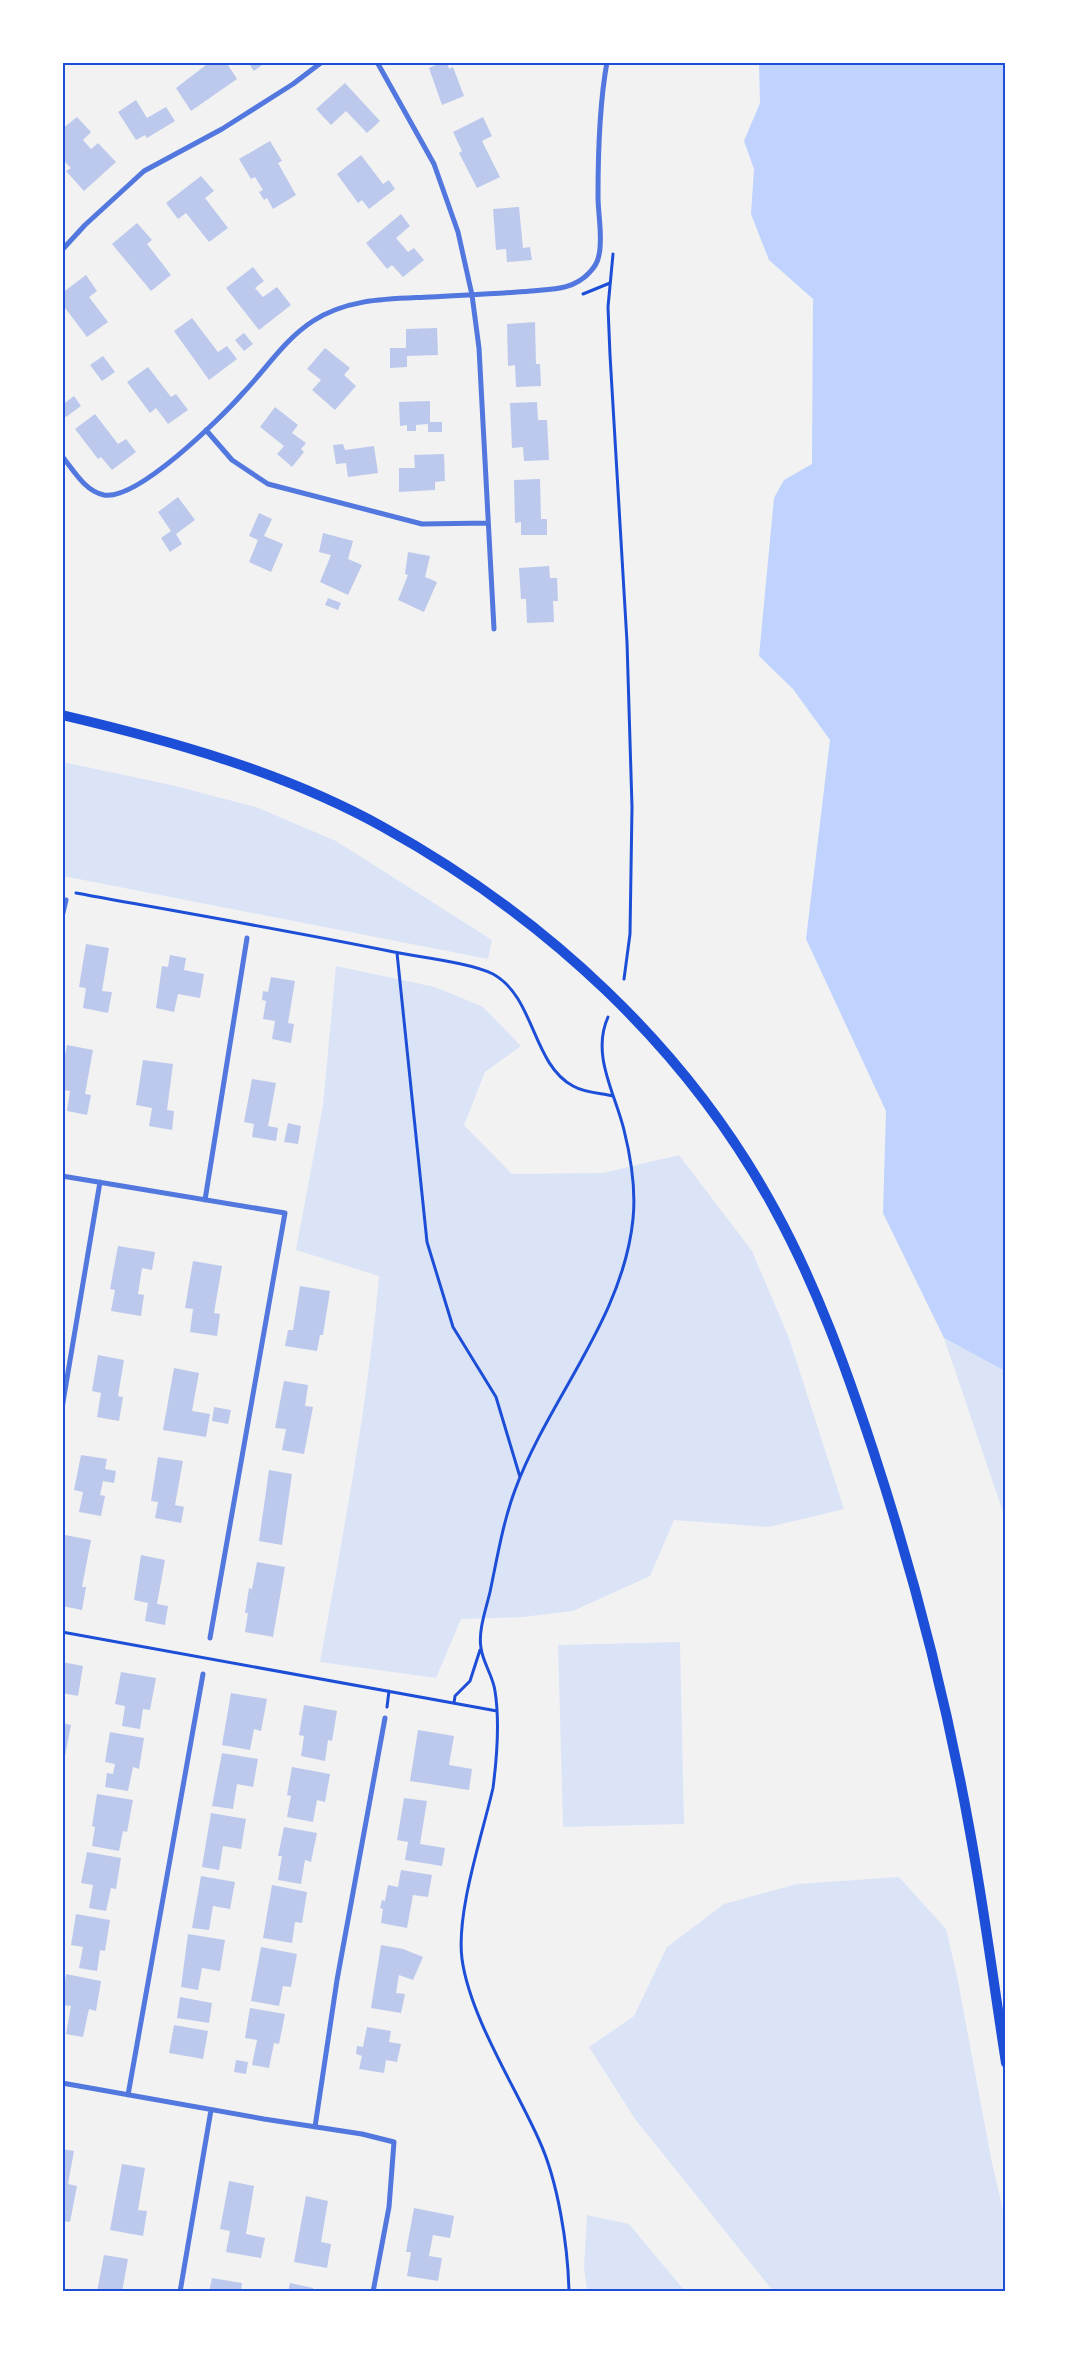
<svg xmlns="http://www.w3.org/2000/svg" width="1068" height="2354" font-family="Signika,sans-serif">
<rect width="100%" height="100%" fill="#f2f2f2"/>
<!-- green -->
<path fill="#dbe4f7" d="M63 762 171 785 256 807 336 841 492 940 488 959 63 876Z
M336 966 435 987 483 1007 521 1046 485 1072 464 1125 512 1174 603 1173 679 1155 752 1251 789 1338 844 1509 769 1527 674 1520 650 1576 573 1611 523 1617 461 1619 436 1678 320 1662C343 1534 368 1405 379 1276L296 1250 323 1105Z
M944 1338 1005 1371V1518Z
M680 1642 684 1824 563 1827 558 1645Z
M899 1877 946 1929 957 1976 991 2158 1005 2219V2291H773L635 2119 589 2047 634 2016 667 1947 724 1904 797 1884Z
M587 2215 629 2224 685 2291H587L584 2267Z"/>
<!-- water -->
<path fill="#bfd3fe" d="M759 63H1005V1371L944 1338 883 1213 886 1111 806 939 830 740 793 689 759 656 774 498 784 480 812 464 813 299 769 260 751 214 754 169 744 141 760 103Z"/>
<!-- building -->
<path fill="#bdc9ec" d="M210 62H226L237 79 191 111 176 88Z
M248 62H266L254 71Z
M442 62H447L449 69 453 67 464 96 442 105 429 68Z
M345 83 380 121 367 133 346 111 331 125 316 109Z
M136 100 147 118 166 107 175 121 147 138 145 135 136 140 118 112Z
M77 117 91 132 83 140 91 149 98 143 116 162 84 191 66 171 71 168 62 159V129Z
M483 117 492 136 482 141 500 177 477 188 459 153 462 151 453 132Z
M270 141 282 161 278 163 296 195 273 209 267 198 264 200 259 192 263 190 255 177 251 179 239 159Z
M361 155 383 184 389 180 395 189 369 209 362 200 358 203 337 174Z
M201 176 214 191 205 198 228 228 209 242 186 213 178 219 166 203Z
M519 207 523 248 530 247 532 260 507 262 506 249 496 250 493 209Z
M401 214 410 226 396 238 408 252 414 248 424 260 403 277 392 265 387 269 366 243Z
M137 223 152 240 147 244 171 275 151 291 112 244Z
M253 267 264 281 255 288 263 297 277 287 291 305 259 330 226 288Z
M86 275 97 291 89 297 108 322 87 337 62 304V293Z
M192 318 218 352 227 346 237 359 209 380 174 331Z
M535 322 536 364H540L541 386 516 387 515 365 508 366 507 324Z
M437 328 438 355 407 356V367L390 368V348H406V329Z
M244 333 253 344 244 351 235 340Z
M325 348 350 368 344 375 356 386 335 410 312 390 321 380 307 369Z
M103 356 115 372 102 381 90 365Z
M148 367 171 397 176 394 188 410 168 424 156 408 150 413 127 382Z
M74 396 81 406 66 417 62 412V405Z
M430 401V422H442V432H428V424L416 425V431H407V425L400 426 399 402Z
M537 402 538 420H547L549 460 524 461 523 447 512 448 510 403Z
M275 407 298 425 292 433 306 443 301 449 304 452 292 467 277 454 284 446 260 427Z
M95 414 118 444 126 439 136 452 112 470 101 457 98 459 75 429Z
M343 444 345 450 374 446 378 473 348 477 346 463 336 464 333 445Z
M444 454 445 481 435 482V490L399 492V468H415L414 455Z
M540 479 541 519H547V535H521V522L515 523 514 480Z
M178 497 195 520 176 534 182 544 170 552 161 538 171 531 158 512Z
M259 513 272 519 264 536 283 544 271 572 249 562 258 540 249 536Z
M323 533 353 541 348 559 362 565 348 595 320 582 331 555 319 552Z
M408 552 430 556 425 577 437 582 424 612 398 600 408 575 405 574Z
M549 566 550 578H557L558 601H553L554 622 527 623 526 599H521L519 568Z
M328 598 341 603 338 610 325 605Z
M86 944 109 948 102 991 112 992 108 1013 83 1008 86 988 79 987Z
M170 955 186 958 184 970 204 974 200 998 178 994 174 1012 156 1008 162 966 168 967Z
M271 977 295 981 288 1023 294 1024 291 1043 272 1039 275 1021 263 1019 266 1001 262 1000 263 991 268 992Z
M67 1045 93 1050 85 1094 91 1095 87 1115 67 1111 70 1091 62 1090V1069Z
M143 1060 173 1064 167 1110 174 1111 172 1130 149 1126 152 1108 136 1105Z
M252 1079 276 1083 268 1126 278 1128 276 1141 252 1137 254 1124 244 1122Z
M288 1123 301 1126 298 1144 284 1142Z
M118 1246 155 1252 152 1270 142 1268 138 1294 144 1295 141 1316 111 1311 115 1290 110 1289Z
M193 1261 222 1266 214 1313 220 1314 217 1336 190 1332 193 1309 185 1308Z
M300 1286 330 1291 323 1335H320L317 1351 285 1346 288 1330H293Z
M98 1355 124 1360 118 1396 123 1397 119 1421 97 1417 101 1393 92 1391Z
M174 1368 199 1373 192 1411 210 1414 206 1437 163 1430Z
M284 1381 308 1385 305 1406 313 1407 304 1454 282 1450 286 1429 275 1428Z
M214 1407 231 1410 228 1424 212 1421Z
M81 1455 107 1459 105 1469 116 1471 114 1483 103 1481 100 1495 105 1496 101 1516 79 1512 83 1492 74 1490Z
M158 1457 183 1461 175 1505 184 1507 181 1523 155 1518 158 1502 151 1501Z
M269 1470 292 1474 282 1545 259 1541Z
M65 1535 91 1540 82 1587H86L82 1610 62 1606V1548Z
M141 1555 165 1560 157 1604 168 1606 165 1625 145 1621 148 1603 134 1600Z
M257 1562 285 1567 273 1637 245 1632 248 1613H245L249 1588 252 1589Z
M62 1662 83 1666 78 1696 62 1693Z
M121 1672 156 1678 150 1710 143 1709 140 1729 122 1726 125 1706 115 1704Z
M231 1693 267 1699 261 1731 254 1729 250 1750 222 1745Z
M304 1705 337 1711 332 1741 328 1740 325 1761 301 1756 304 1736 299 1735Z
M62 1723 71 1725 65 1756 62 1755Z
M418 1730 454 1736 449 1765 472 1769 469 1790 410 1781Z
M110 1732 144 1738 139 1769 133 1767 128 1791 105 1787 107 1773 113 1774 115 1764 105 1762Z
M222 1753 258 1759 253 1787 237 1784 233 1809 212 1806Z
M292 1767 330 1774 325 1802 317 1800 313 1822 287 1817 291 1796 287 1795Z
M97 1794 133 1800 127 1832 123 1831 119 1851 92 1846 95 1827 92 1826Z
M404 1798 427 1801 420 1844 445 1848 442 1866 405 1860 408 1842 397 1840Z
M211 1813 246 1819 241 1849 223 1846 219 1870 202 1867Z
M284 1827 317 1833 311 1862 305 1860 301 1884 278 1880 282 1856H278Z
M87 1852 121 1858 116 1889 111 1888 106 1911 89 1908 93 1885 81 1883Z
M401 1870 432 1875 428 1897 413 1895 407 1928 381 1923 383 1909 380 1908 382 1900 385 1901 388 1885 398 1887Z
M201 1876 235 1882 230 1909 213 1906 209 1930 192 1928Z
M272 1885 307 1892 302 1923 295 1922 292 1943 263 1938Z
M76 1914 110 1920 105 1951 100 1950 97 1971 79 1968 83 1947 71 1945Z
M188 1934 225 1940 220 1971 202 1968 198 1990 181 1987Z
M381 1945 403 1949 423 1957 413 1980 399 1975 396 1993 405 1994 401 2013 371 2008Z
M261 1947 297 1954 291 1987 283 1986 279 2006 251 2001Z
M66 1974 101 1981 96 2011 89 2009 83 2037 66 2034 71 2006 62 2005Z
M180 1997 212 2003 209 2023 177 2018Z
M250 2008 285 2014 279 2044 274 2043 269 2068 252 2065 257 2040 245 2038Z
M174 2025 208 2031 203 2059 169 2053Z
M367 2027 391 2031 389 2042 401 2044 397 2062 386 2060 384 2073 359 2069 362 2056 356 2054 357 2046 363 2047Z
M236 2060 248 2062 246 2074 234 2072Z
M62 2149 74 2151 68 2184 77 2186 70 2222 62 2221Z
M122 2164 145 2168 138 2210 147 2211 143 2236 110 2230Z
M229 2181 254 2186 246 2234 265 2238 261 2258 226 2252 230 2231 220 2229Z
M306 2196 328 2201 321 2242 331 2244 327 2268 294 2262Z
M414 2208 454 2216 450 2238 433 2235 429 2256 442 2258 438 2281 407 2276 411 2252H406Z
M104 2255 128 2259 122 2292H97Z
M212 2278 242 2283 241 2292H209Z
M290 2283 313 2288V2292H288Z"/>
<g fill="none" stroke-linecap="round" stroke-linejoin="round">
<!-- path -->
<path stroke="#1d4ed8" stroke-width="3" d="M613 254 608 307 610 355 627 642 632 807 630 934 624 979
M583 294 610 283
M76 893C180 912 285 930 389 951 416 957 469 962 493 974 535 997 532 1064 573 1086 585 1093 600 1093 613 1096
M397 953 427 1242 453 1327 496 1397 520 1477
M62 1632 497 1711
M454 1703 455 1696 470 1681 480 1650
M387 1707 389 1691
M569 2292C568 2246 558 2181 539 2140 515 2086 470 2017 462 1959 456 1912 482 1836 493 1788 497 1757 500 1722 495 1691 493 1676 483 1663 481 1648 478 1631 486 1609 490 1592 497 1559 503 1522 515 1490 549 1398 623 1319 633 1219 636 1190 631 1158 624 1130 615 1093 591 1055 608 1017"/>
<!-- minor -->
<path stroke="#5277de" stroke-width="5" d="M377 62 434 164 458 232 472 295 479 348 494 629
M62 250 85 225 144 171 222 129 293 84 322 62
M206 430 232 460 268 484 422 524 488 523
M62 456C74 471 85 491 104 495 137 501 221 418 243 393 266 369 285 339 313 321 349 298 389 299 430 297 464 295 497 294 531 291 552 289 573 290 589 273 594 268 598 261 599 255 603 237 598 215 598 196 598 152 599 106 607 62
M62 917 66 900
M62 1176 285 1213 210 1638
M205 1200 247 938
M62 1408 100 1182
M62 2083 264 2119 362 2134 394 2142 389 2207 373 2292
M128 2095 203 1674
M315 2127 337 1980 385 1718
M180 2292 211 2110"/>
<!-- secondary -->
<path stroke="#1d4ed8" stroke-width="10" d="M62 715C172 741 284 772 383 827 544 916 687 1047 775 1210 817 1287 846 1368 873 1450 914 1575 947 1703 970 1832 984 1908 994 1986 1006 2063"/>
</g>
<!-- border -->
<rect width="1068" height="2354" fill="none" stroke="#ffffff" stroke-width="128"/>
<rect x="64" y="64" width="940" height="2226" fill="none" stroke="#1d4ed8" stroke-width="2"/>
</svg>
